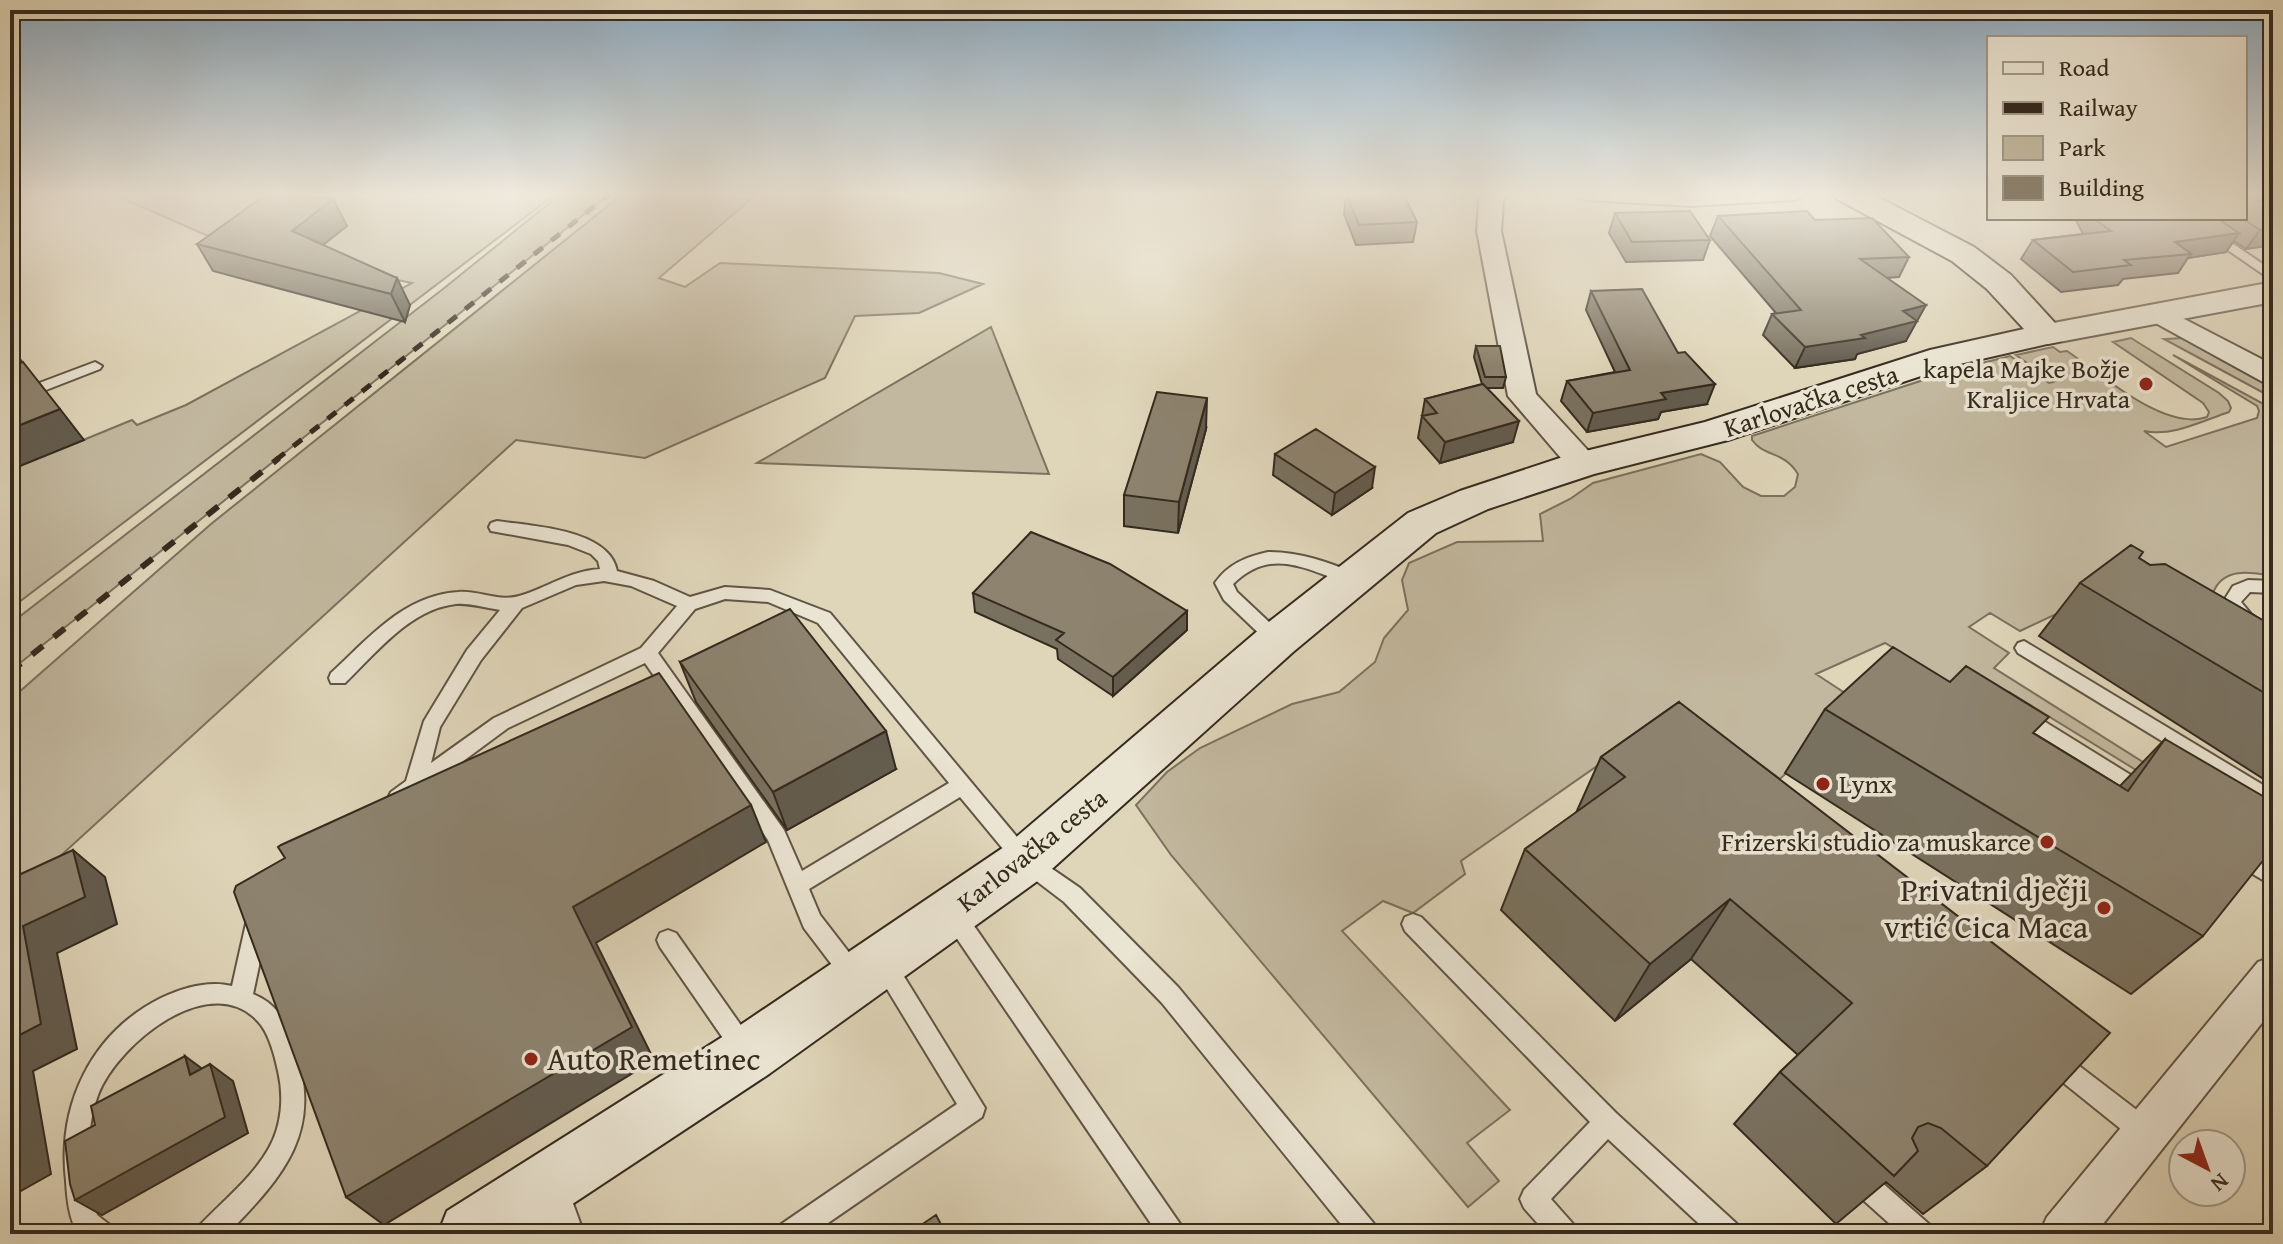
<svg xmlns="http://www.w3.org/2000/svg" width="2283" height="1244" font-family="'Gentium Book Plus',serif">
<rect width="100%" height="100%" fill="#dfd5b9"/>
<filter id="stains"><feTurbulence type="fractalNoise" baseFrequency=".0025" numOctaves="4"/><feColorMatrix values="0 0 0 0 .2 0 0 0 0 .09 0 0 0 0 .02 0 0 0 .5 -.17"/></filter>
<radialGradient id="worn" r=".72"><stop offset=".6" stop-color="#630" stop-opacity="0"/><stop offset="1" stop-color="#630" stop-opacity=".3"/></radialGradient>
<!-- green -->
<path fill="#c2b89f" stroke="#7c715e" stroke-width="2" d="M110 193H557L10 609V470L132 420 137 425 186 405 412 283 231 246Z
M562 193H611L10 671V624L443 289Z
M624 193H758L659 278 685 287 720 263 939 273 983 284 919 313 855 316 825 378 645 458 516 440 10 902V700L211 524Z
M991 327 1049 474 757 463Z
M2131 338 2219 393 2228 401 2231 408 2229 412C2202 421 2172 437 2144 431L2166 447 2257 418 2259 411 2257 406 2173 355 2273 409V576C2250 572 2223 567 2213 593L2088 599 2020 631 1990 613 1969 627 2009 653 1994 668 2257 834 2250 840 2009 692 1952 684 1885 643 1816 674 1860 703 1780 779 1703 722 1600 764 1461 861 1465 874 1413 913 1383 901 1342 931 1510 1110 1467 1143 1499 1181 1468 1207 1171 855 1136 805 1167 772 1200 748 1292 704 1339 692 1375 662 1384 638 1408 610 1402 580 1409 563 1457 542 1543 541 1540 514 1570 499 1593 483 1701 454 1720 462 1743 487 1761 496H1784L1795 487 1798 474C1783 450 1765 458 1752 440V436L1954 370 2010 356 2049 383 2053 382 2016 355 2053 347 2060 352 2067 351C2101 374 2165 432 2207 417L2209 412 2203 403 2113 342Z
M2184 338 2273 385V398L2164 339Z"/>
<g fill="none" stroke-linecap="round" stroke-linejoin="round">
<!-- service casing -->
<g stroke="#605545" stroke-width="4">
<path id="service" d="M2181 218H2195L2273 271V281Z
M95 362 102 366 100 369 10 404V394Z
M497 521C531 526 610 529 617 571L654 581 690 597 725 587 770 590 830 613 1032 855 1080 888 1178 987 1375 1225 1379 1234H1349L1162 1003 1064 902 1018 867 960 797 809 889 820 915 861 968 864 975 861 982 853 985 845 982 804 928 768 840 645 663 508 728 405 804 398 806 391 804 388 798 391 792 406 781 424 721 467 650 500 610C486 608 471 603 456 604 410 609 376 653 345 683H331L329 678 331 673C368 639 404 595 458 592 478 590 498 602 519 596 547 588 569 571 600 569L598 561 591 554 568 545 491 531 489 527 491 523ZM604 581 631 586 677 606 641 648 494 718 431 763 440 727 481 660 522 608 576 585ZM725 599 768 602 818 623 949 783 802 871 784 830 658 653 695 609Z
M1268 552C1300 552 1328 562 1357 574L1360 578 1351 584C1307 571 1273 545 1233 584L1237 592 1283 635 1286 640 1277 647 1271 645 1224 600 1215 583C1228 564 1246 557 1268 552Z
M2248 580 2273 581V593L2250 592 2241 602 2251 614 2273 630V646L2243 628 2223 602 2233 586Z
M2024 641 2273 791V809L2018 653 2015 648 2018 643Z
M2021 707 2150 787 2153 793 2150 799C2136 804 2133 792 2121 789 2109 785 2095 792 2082 788L2079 782 2082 776 2097 773 2014 720 2011 715 2014 710Z
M2238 846 2273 866V886L2231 861 2227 855 2231 849Z
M953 904 961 907 1187 1234H1158L945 921 942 914 945 907Z
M258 909 266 912 269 919 253 994C278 1004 285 1021 294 1045 324 1131 285 1175 227 1234H196L200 1225C223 1201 253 1177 269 1148 282 1125 284 1096 278 1071 275 1057 270 1037 261 1025 214 965 117 1044 98 1095 84 1133 88 1176 97 1215L110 1225 114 1234H79C69 1221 67 1198 66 1181 57 1105 91 1033 161 998 182 988 208 980 232 986L247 919 250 912Z
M1413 914 1421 917 1616 1113 1738 1225 1742 1234H1710L1608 1139 1551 1199 1574 1225 1578 1234H1547L1524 1208 1520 1199 1524 1190 1590 1122 1405 931 1402 924 1405 917Z
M668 930 676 933 752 1041 756 1049 752 1057 744 1060 736 1057 660 947 657 940 660 933Z
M884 954 892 957 985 1108 982 1117 812 1234H776L780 1225 957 1104 876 971 873 964 876 957Z
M2053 1048 2061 1052 2155 1124 2158 1133 2155 1142 2146 1145 2137 1142 2045 1068 2041 1060 2045 1052Z
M1870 1176 1879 1180 1930 1225 1934 1234H1901L1861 1198 1857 1189 1861 1180Z"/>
</g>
<!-- minor casing -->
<g stroke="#605545" stroke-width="4">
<path id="minor" d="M1485 193H1508L1503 201 1501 231 1536 394 1594 457 1598 464 1594 471 1583 474 1572 471 1508 396 1477 231 1479 201Z
M1576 193H1805L1801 198 1793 200 1690 206 1588 200 1580 198Z
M2161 307 2273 365V384L2263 382 2152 321 2148 315 2152 309Z
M2273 956V1009L2095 1234H2039L2047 1217 2258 962Z
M544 1163 561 1170 584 1234H534L520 1187 527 1170Z"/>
</g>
<!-- tertiary casing -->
<g stroke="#605545" stroke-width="4">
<path id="tertiary" d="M2273 282V302L2048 344 2036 341 2031 334 2036 327 2048 324Z"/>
</g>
<!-- secondary casing -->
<g stroke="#352a1e" stroke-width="4">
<path id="secondary" d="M1833 193H1870L1974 247 2011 275 2065 334 2060 341 1951 366 1728 440 1594 474 1488 509 1436 533 1293 652 1043 877 769 1074 527 1234H438L447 1211 727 1034 1007 845 1261 628 1408 513 1460 491 1569 455 1705 422 1930 350 2024 329 1987 289 1952 261 1837 199Z"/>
</g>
<!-- service -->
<use href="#service" fill="#eae4d2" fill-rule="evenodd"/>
<!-- minor -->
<use href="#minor" fill="#eae4d2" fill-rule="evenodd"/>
<!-- tertiary -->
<use href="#tertiary" fill="#eae4d2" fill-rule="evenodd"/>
<!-- secondary -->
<use href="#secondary" fill="#eae4d2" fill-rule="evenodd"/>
<!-- rail-far1 -->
<path stroke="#352a1e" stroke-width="5" stroke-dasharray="11 11" stroke-linecap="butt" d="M276 460 611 193"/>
<!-- rail -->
<path stroke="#352a1e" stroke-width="6" stroke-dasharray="14 14" stroke-linecap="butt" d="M10 672 279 458"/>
</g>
<!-- wall -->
<path fill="#79715f" stroke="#352a1e" stroke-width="2" d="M2245 193H2273V245L2246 249 2234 241 2226 252 2188 258 2178 273 2123 279 2118 285 2061 292 2021 259 2033 240 2083 234 2075 218H2245Z
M1346 194 1417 222 1413 242 1356 245 1344 214Z
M333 199 347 226 323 245 410 305 405 322 213 271 197 244Z
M1615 213 1710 240 1703 260 1626 262 1609 233Z
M1718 216 1815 220 1909 257 1899 277 1886 278 1906 341 1857 354 1855 359 1795 368 1763 335 1772 314 1776 313 1710 236Z
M1591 291 1707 404 1661 412 1658 419 1587 432 1561 401 1567 381 1615 372 1586 310Z
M1476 346 1506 377 1503 388H1486L1513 442 1440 463 1418 438 1425 399 1482 384 1474 357Z
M1206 429 1178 533 1124 526V495Z
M1275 454 1372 488 1332 515 1273 475Z
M2139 558 2150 565 2273 626V785L2039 636 2080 583Z
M973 593 1187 611V630L1113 696 1058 659 1057 649 975 612Z
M680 662 896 769 787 830 696 702Z
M1679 702 1987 1166 1923 1214 1886 1182 1836 1224 1734 1124 1780 1072 1798 1055 1691 959 1615 1021 1501 910 1525 849 1576 813 1601 757Z
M1825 709 2035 734 2120 786 2165 739 2203 936 2131 994 1785 773Z"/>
<!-- shaded-wall -->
<path fill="#635c4e" stroke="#352a1e" stroke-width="2" d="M333 199 347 226 306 258 292 231Z
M2273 228V245L2246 249 2260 230Z
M2239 233 2226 252 2188 258 2191 254 2175 242Z
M397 278 410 305 405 322 391 294Z
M1926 305 1906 341 1857 354 1855 359 1795 368 1805 347 1861 335 1903 311Z
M13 350 37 381 10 391V351Z
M1715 384 1707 404 1661 412 1658 419 1587 432 1593 413 1661 393Z
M1207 398 1206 429 1178 533 1179 502Z
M60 409 84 440 10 470V429Z
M1519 421 1513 442 1440 463 1445 442Z
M1375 467 1372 488 1332 515 1335 493Z
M1187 611V630L1113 696V677Z
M886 731 896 769 787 830 773 792Z
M751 805 766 842 596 943 654 1060 384 1225 346 1197 573 907Z
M73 850 105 877 117 924 57 953 77 1049 33 1071 51 1174 10 1197V1040L23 926Z
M1730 899 1691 959 1615 1021 1650 964Z
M185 1056 208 1073 190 1075Z
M210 1064 233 1081 248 1133 102 1215 75 1200Z"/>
<!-- building -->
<path fill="#8d836f" stroke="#352a1e" stroke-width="2" d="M268 193H281L333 199 292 231 397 278 391 294 197 244Z
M1371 193H1403L1417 222 1359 225 1346 194Z
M2245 193H2257V200L2273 205V228L2260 230 2242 218H2245Z
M1690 211 1710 240 1632 242 1615 213Z
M1807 211 1815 220 1872 218 1909 257 1860 259 1926 305 1903 311 1917 321 1861 335 1865 338 1805 347 1772 314 1801 310 1718 216Z
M2096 218H2217L2239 233 2175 242 2191 254 2124 260 2131 265 2073 272 2033 240 2111 231 2097 221Z
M1642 289 1678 353 1685 352 1715 384 1661 393 1666 399 1593 413 1567 381 1630 370 1591 291Z
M1476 346H1500L1506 377H1485Z
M23 362 60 409 10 429V367Z
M1483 384 1519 421 1445 442 1422 416 1437 413 1425 399Z
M1157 392 1207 398 1179 502 1124 495Z
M1316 429 1375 467 1335 493 1275 454Z
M1031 532 1110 564 1187 611 1113 677 1056 640 1064 633 973 593Z
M2131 545 2143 552 2139 558 2150 565 2165 564 2273 626V698L2080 583Z
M790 609 886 731 773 792 680 662Z
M1893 647 1950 682 1966 666 2049 717 2033 733 2128 791 2165 739 2273 802V848L2203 936 1825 709Z
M659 673 751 805 573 907 632 1027 346 1197 234 892 236 886 285 858 278 847 281 845Z
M1679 702 2110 1033 1987 1166 1941 1128 1928 1123 1918 1127 1912 1138 1918 1151 1894 1176 1780 1072 1852 1003 1730 899 1650 964 1525 849 1625 777 1601 757Z
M73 850 85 897 23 926 41 1024 10 1040V879Z
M185 1056 190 1075 210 1064 225 1117 75 1200 70 1184 65 1141 95 1125 91 1106Z
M936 1215 946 1234H908Z"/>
<!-- sky -->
<linearGradient id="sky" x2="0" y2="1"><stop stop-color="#8daac0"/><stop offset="0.53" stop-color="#f1ece0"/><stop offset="1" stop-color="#f1ece0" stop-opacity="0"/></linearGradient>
<rect width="2283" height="367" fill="url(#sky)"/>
<!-- markers -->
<g fill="#8f2418" stroke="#eae4d2" stroke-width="3">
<circle cx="2146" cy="384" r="8"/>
<circle cx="1823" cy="784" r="8"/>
<circle cx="2047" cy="842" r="8"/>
<circle cx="2104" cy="908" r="8"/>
<circle cx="531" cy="1059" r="8"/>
</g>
<g text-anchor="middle" stroke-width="7" stroke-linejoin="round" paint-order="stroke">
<!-- poi labels -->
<g font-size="26" fill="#352a1e" stroke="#eae4d2" text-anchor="end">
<text x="2130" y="378">kapela Majke Božje<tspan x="2130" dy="30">Kraljice Hrvata</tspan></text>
<text x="1839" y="793" text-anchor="start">Lynx</text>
<text x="2031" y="851">Frizerski studio za muskarce</text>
</g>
<!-- street labels -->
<g font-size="26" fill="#352a1e" stroke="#eae4d2">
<text transform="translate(1811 401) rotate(-18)" y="9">Karlovačka cesta</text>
<text transform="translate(1032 850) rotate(-38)" y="9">Karlovačka cesta</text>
</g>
<!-- near-poi labels -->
<g font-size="32" fill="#352a1e" stroke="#eae4d2" text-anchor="end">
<text x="2088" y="901">Privatni dječji<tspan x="2088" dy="37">vrtić Cica Maca</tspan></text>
<text x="547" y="1070" text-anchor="start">Auto Remetinec</text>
</g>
</g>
<!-- margin -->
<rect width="2283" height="1244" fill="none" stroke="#dfd5b9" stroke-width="40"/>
<rect x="12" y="12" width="2259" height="1220" fill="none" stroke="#352a1e" stroke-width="4"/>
<rect x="20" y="20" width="2243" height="1204" fill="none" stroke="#352a1e" stroke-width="2"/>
<!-- legend -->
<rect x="1987" y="36" width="260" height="184" fill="#eae4d2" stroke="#a29a8a" stroke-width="2"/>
<rect x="2003" y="62" width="40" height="12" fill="#eae4d2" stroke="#a29a8a" stroke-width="2"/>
<text x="2059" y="76" font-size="24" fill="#352a1e">Road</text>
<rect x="2003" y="102" width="40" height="12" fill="#352a1e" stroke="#a29a8a" stroke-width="2"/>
<text x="2059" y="116" font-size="24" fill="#352a1e">Railway</text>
<rect x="2003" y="136" width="40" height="24" fill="#c2b89f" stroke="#a29a8a" stroke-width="2"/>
<text x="2059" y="156" font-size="24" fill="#352a1e">Park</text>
<rect x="2003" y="176" width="40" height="24" fill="#8d836f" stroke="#a29a8a" stroke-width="2"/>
<text x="2059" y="196" font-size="24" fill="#352a1e">Building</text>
<!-- north arrow -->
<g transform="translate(2207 1168) rotate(139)"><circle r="38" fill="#eae4d2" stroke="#a29a8a" stroke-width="2"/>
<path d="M0-6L14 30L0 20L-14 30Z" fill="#8f2418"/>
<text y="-12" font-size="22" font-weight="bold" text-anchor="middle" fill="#352a1e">N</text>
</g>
<rect width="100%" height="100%" filter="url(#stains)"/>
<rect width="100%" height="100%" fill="url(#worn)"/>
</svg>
